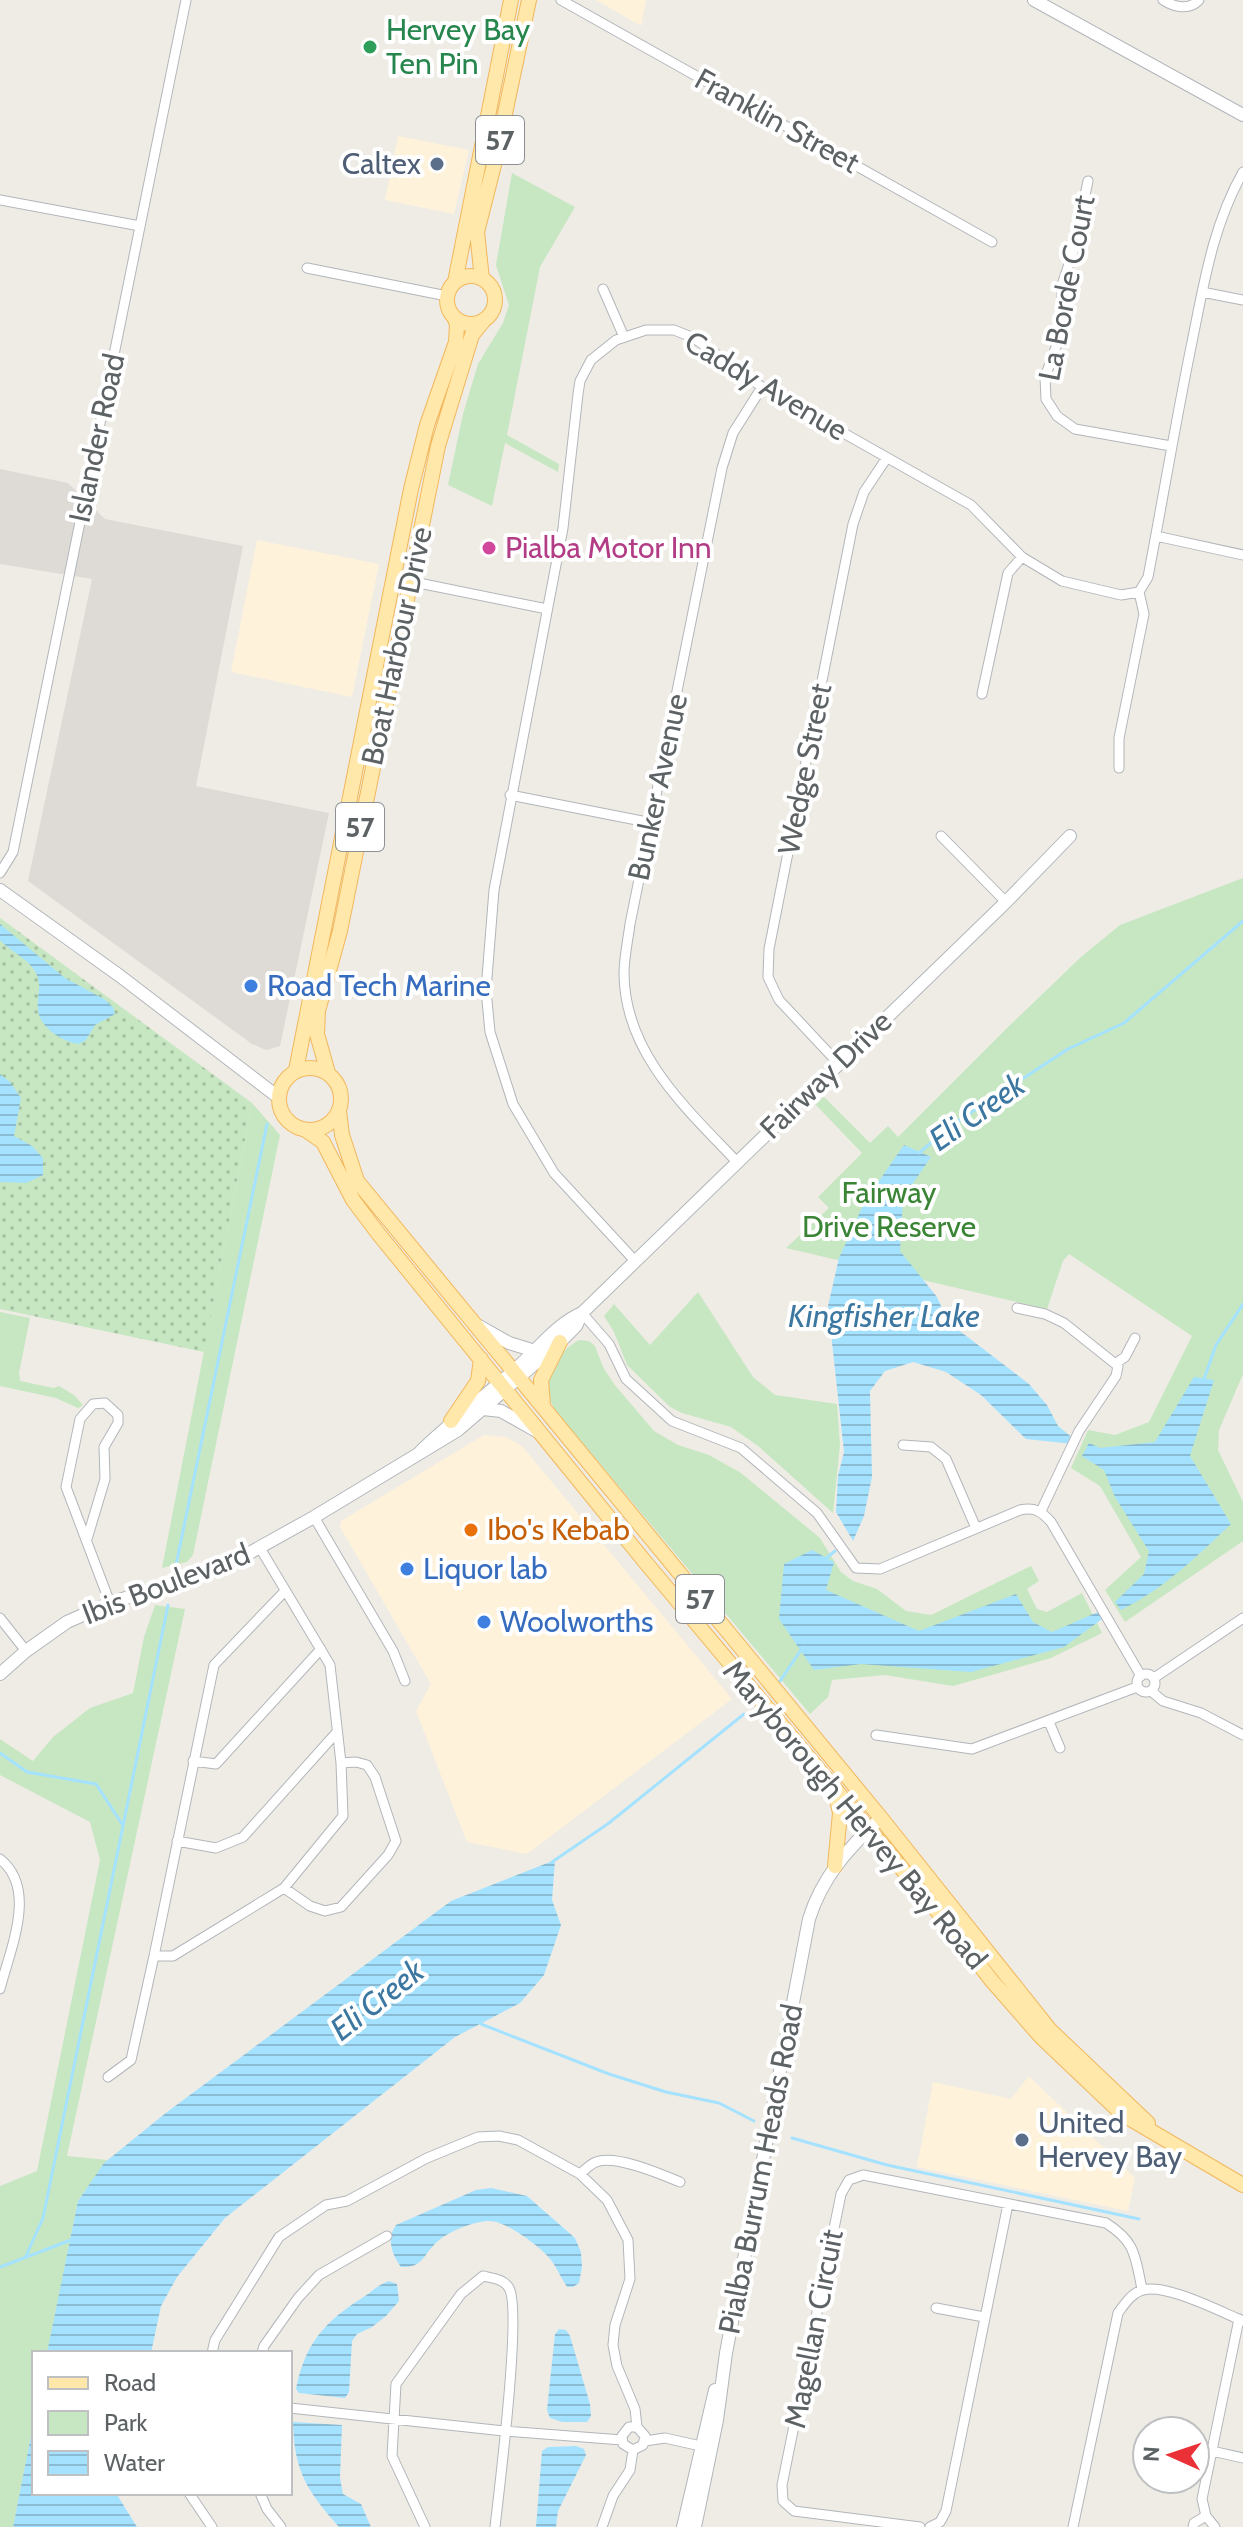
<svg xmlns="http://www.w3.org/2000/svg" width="1243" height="2527" font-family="Cabin,sans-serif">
<defs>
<pattern id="grass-dots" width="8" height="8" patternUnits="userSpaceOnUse" patternTransform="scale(2)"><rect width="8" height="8" fill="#c6e7c2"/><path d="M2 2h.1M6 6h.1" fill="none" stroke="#a4bfa1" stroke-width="1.8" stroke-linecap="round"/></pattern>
<pattern id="water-rules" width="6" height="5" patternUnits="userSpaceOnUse" patternTransform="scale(2)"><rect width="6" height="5" fill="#a5e2ff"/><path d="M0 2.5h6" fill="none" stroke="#8abbd2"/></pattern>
</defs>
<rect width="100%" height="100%" fill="#efece5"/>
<!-- commercial -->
<path fill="#fef2db" d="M596 0H646L641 26Z
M398 136 469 150 454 214 385 200Z
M257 540 379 564 352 697 231 672Z
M484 1435 506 1437 522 1446 732 1699 527 1854 467 1842 416 1711 431 1684 340 1527 341 1521Z
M1029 2076 1135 2178 1128 2211 917 2167 933 2082 1011 2099Z"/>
<!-- industrial -->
<path fill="#dedbd7" d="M0 469 68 483 105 519 243 546 196 786 329 813 280 1046 266 1050 252 1044 28 881 92 579 0 564Z"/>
<!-- grass -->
<path fill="url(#grass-dots)" d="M0 918 252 1103 204 1352 0 1309Z"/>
<!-- park -->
<path fill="#c6e7c2" d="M512 173 575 207 540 267 507 435 559 464 558 472 505 443 492 506 448 485 463 414 478 364 503 323 509 305 496 265Z
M1243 878V1374L1219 1430 1218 1450 1243 1502V1541L1125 1622 1105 1590 1141 1557 1100 1486 1071 1468 1088 1430 1115 1435 1149 1422 1192 1336 1069 1254 1063 1261 1047 1309 786 1248 829 1208 818 1197 862 1153 815 1104 824 1097 870 1143 888 1126 898 1137 1006 1029 1081 957 1120 925Z
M252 1103 280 1135 193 1555 187 1562 162 1568Z
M698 1292 753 1377 775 1395 837 1404 840 1445 833 1513 758 1446 731 1427 682 1413 670 1407 627 1365 614 1332 604 1316 614 1304 650 1345Z
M0 1312 30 1318 19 1373 20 1381 54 1388 59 1386 74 1395 83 1405 78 1408 56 1398 0 1386Z
M579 1340 589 1341 595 1346 603 1367 614 1384 654 1431 678 1445 709 1455 741 1473 820 1538 841 1572 853 1581 877 1589 906 1611 931 1615 1031 1566 1039 1581 1027 1589 1037 1609 1047 1612 1082 1593 1102 1633 1051 1658 953 1686 885 1675 832 1680 828 1697 810 1714 554 1409C540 1379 552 1356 579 1340Z
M155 1605 185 1609 67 2156 107 2160 78 2201 48 2353H34V2423L13 2527H0V2186L37 2171 100 1860 90 1822 0 1775V1739L33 1761 53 1737 90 1708 133 1693 144 1637Z"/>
<!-- water -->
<path fill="url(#water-rules)" d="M0 924 65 978 104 999 113 1007 115 1014 95 1025 86 1040 79 1044C63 1042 40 1028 38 1010 36 997 43 986 36 973 29 959 11 952 0 940Z
M0 1074 10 1082 21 1098 14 1136 32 1146 43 1158V1175L26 1183 0 1182Z
M904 1145 931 1157 903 1198 900 1251 937 1297 948 1322 1029 1384 1047 1405 1058 1426 1074 1439 1073 1444 1026 1439 981 1395 946 1372 913 1362 885 1371 870 1391 872 1477 864 1516 853 1541 836 1512 838 1476 844 1452 828 1306 839 1258 865 1201Z
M1194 1377 1214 1380 1190 1456 1231 1524C1195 1558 1165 1588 1121 1610L1115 1602 1144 1574 1149 1551 1115 1497 1104 1470 1082 1456 1089 1443 1100 1448 1155 1442Z
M812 1550 834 1562 826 1590 919 1631 1016 1594 1033 1622 1052 1632 1098 1612 1102 1619 1064 1647 971 1672 861 1664 814 1670 779 1619 784 1564Z
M555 1860 552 1900 561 1925 544 1975 520 2003 455 2037 225 2218 177 2277 161 2306 151 2353H47L78 2201 104 2163 167 2112 451 1901Z
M491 2188 527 2196 575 2238 581 2252 582 2267 579 2283 573 2287H567C561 2278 557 2268 551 2260 542 2248 505 2220 489 2221 475 2221 449 2231 438 2241 423 2254 424 2268 401 2267 392 2255 386 2238 396 2225L476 2190Z
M389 2281 397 2284 399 2301 386 2316 372 2327 357 2334 352 2341 349 2392 345 2398 299 2393 296 2389C305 2344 324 2322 362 2298 372 2292 377 2285 389 2281Z
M559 2329 566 2330 570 2336 590 2404 591 2416 587 2422H562L550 2418 547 2410 555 2334Z
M34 2421V2493H116L137 2527H13Z
M293 2422 342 2425 340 2478 343 2494 361 2504 371 2527H339C308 2492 294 2472 293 2422Z
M576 2446 584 2449 586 2455 558 2511 556 2527H536L542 2451 548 2447Z"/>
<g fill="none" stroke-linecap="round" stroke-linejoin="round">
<!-- stream -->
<path stroke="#a5e2ff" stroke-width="3" d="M919 1153 952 1125 1068 1049 1124 1023 1243 921
M1204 1379 1216 1345 1243 1304
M824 1560 835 1551
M176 1565 267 1124
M778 1684 803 1647
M0 1753 27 1772 96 1784 122 1824
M552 1862 609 1823 744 1714
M481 2024 609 2074 666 2092 719 2103 754 2121
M792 2138 887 2165 1139 2219
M26 2256 43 2218 168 1605
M0 2267 71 2240"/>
<!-- street casing -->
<g stroke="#b2b6ba" stroke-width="11">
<path id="street" d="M561 0 992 242
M1163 0C1174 7 1189 11 1199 0
M1088 181 1073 252 1061 288 1064 317 1060 336 1045 377 1046 399 1057 416 1075 429 1171 446
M0 200 140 226
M307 268 447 296
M603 289 624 337
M1202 292 1243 300
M1156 536 1243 555
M394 578 547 609
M982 694 1008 573 1022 557
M1119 768V738L1144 614 1139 592
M510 795 652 823
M941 836 1006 902
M0 873 13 852 186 0
M838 1063 779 1000 768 977 769 949 853 524 864 492 886 459
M737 1162C686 1108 625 1054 624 974 624 957 628 940 630 924L722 468 733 433 762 387
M636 1262 554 1173 513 1104 490 1032 486 990 494 890 563 528 578 394 580 381 591 360 616 340 646 330H674L694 338 762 387 971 505 1022 557 1062 581 1121 595 1139 592 1148 577C1163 498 1176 420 1192 342 1204 283 1213 225 1243 172
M1017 1308 1045 1314 1064 1323 1118 1366 1116 1376 1079 1431 1041 1511
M582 1313 609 1344 626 1379 672 1421 741 1448 817 1513 856 1568 880 1569 1020 1510C1035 1507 1041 1511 1051 1522L1141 1676
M1116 1363 1125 1357 1135 1338
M903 1445 931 1447 946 1459 976 1528
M314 1517 393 1651 405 1681
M87 1539 105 1479 104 1447 118 1423V1415L105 1403 93 1404 80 1419 66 1487 110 1603
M260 1548 330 1665 341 1763 343 1816 284 1888 173 1956H154L214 1665 285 1591
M0 1618 26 1651
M1137 1683a9 9 0 1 1 18 0a9 9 0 1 1-18 0Z
M1154 1678 1243 1618
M1151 1691 1163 1701 1201 1713 1243 1735
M1049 1722 1060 1748
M876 1735 972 1749 1137 1687
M193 1761 216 1764 321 1649
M177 1841 216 1848 243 1837 337 1732
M0 1859C38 1889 10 1949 0 1989
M284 1888 310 1906 325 1911 341 1907 388 1855 396 1841 375 1777 367 1765 356 1762 341 1763
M108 2077 131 2060 154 1956
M580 2174C584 2171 590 2164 596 2162 615 2154 661 2174 680 2182
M936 2308 984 2317
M212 2353 215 2340 279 2237 326 2205 347 2201 427 2158 478 2137 499 2136 518 2140 580 2174 607 2200 628 2240 630 2279 615 2325 613 2345 617 2366 635 2409 637 2427 645 2436 643 2445 633 2450 623 2444 622 2436 629 2427H637
M262 2353 264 2346 298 2298 319 2275 387 2236
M290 2408 504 2431 622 2440
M645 2441 665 2438 705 2447
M1212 2451 1243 2458
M189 2493 212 2527
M260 2493 267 2509 281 2527
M425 2527 392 2456 396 2384 461 2294 483 2276C492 2278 504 2279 509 2288 522 2310 499 2491 495 2527
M602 2527 613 2496 630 2470 633 2450
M920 2527 794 2511 783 2501 782 2485 841 2194 849 2180 863 2175 1106 2223C1136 2242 1135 2256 1142 2289
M930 2527 940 2522 946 2511 1008 2204
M1073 2527 1118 2313C1124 2305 1130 2295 1140 2291 1162 2281 1221 2312 1243 2321
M1193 2527 1194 2523 1206 2516
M1215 2527 1206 2516 1202 2499 1239 2319"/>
</g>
<!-- secondary casing -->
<g stroke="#b1b6ba" stroke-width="14">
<path id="secondary" d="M1034 0 1243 115
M0 890 120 976 278 1097
M479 1326 509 1343 535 1351
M483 1409 501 1411 538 1432
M420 1452C452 1421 487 1395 520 1365 539 1348 558 1323 582 1313L1006 902 1070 836
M0 1674 26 1651 67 1622 110 1603 226 1566 314 1517 458 1430 560 1342 576 1326 582 1313
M683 2527 715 2390
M695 2527 717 2420 726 2353 809 1919C822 1877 849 1847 881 1818"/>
</g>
<!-- primary casing -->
<g stroke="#f2b75c" stroke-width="16">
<path id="primary" d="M447 300a24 24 0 1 1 48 0a24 24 0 1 1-48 0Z
M482 279 477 232 495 161 529 0
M455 282 511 0
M279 1099a31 31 0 1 1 62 0a31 31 0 1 1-62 0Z
M296 1070 411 489 427 425 456 342 457 324 454 317
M328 1073 317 1034 318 1011 340 931 438 446 472 335 485 319
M339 1111 342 1135 357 1181 881 1818 1050 2030 1148 2123
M307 1131 323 1142 353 1200 377 1232 646 1563 943 1918 992 1981 1041 2037 1122 2114 1243 2185
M543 1405 541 1380 560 1342
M451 1421 478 1381 481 1359
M835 1866 840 1813 836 1795"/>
</g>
<!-- street -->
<use href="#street" stroke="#fff" stroke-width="9"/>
<!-- secondary -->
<use href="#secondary" stroke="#fff" stroke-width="12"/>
<!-- primary -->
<use href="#primary" stroke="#ffe8aa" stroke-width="14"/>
</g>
<!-- markers -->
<circle fill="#2e9e5b" stroke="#fff" stroke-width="3" cx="370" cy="47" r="8"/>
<g fill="#5c6f8a" stroke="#fff" stroke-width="3">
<circle cx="437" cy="164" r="8"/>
<circle cx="1022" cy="2140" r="8"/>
</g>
<circle fill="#d1479c" stroke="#fff" stroke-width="3" cx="489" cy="548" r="8"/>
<g fill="#3f7fe0" stroke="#fff" stroke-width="3">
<circle cx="251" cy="986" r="8"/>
<circle cx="407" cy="1569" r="8"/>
<circle cx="484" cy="1622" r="8"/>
</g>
<circle fill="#e8710a" stroke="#fff" stroke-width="3" cx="471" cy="1530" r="8"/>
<g text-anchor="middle" stroke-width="8" stroke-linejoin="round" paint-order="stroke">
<!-- shield labels -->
<g fill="#fff" stroke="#8e9193" stroke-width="2">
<rect x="476" y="116" width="48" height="48" rx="6"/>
<rect x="336" y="803" width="48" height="48" rx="6"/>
<rect x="676" y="1575" width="48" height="48" rx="6"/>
</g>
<g font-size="28" font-weight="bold" fill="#5d6265">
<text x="500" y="150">57</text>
<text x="360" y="837">57</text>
<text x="700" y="1609">57</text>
</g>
<!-- leisure labels -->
<g font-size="30" fill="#27864d" stroke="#fff" text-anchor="start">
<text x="386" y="40">Hervey Bay<tspan x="386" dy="34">Ten Pin</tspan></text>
</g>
<!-- street labels -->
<g font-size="30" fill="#5d6265" stroke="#fff">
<text transform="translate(777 121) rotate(29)" y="10">Franklin Street</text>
<text transform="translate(1067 288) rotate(-79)" y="10">La Borde Court</text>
<text transform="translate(766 386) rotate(31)" y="10">Caddy Avenue</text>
<text transform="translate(97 438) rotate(-78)" y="10">Islander Road</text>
<text transform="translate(397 646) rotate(-78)" y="10">Boat Harbour Drive</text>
<text transform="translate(805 769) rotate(-79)" y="10">Wedge Street</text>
<text transform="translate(658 787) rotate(-78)" y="10">Bunker Avenue</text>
<text transform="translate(826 1075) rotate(-44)" y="10">Fairway Drive</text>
<text transform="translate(166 1584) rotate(-21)" y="10">Ibis Boulevard</text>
<text transform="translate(855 1815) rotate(50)" y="10">Maryborough Hervey Bay Road</text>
<text transform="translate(761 2169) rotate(-79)" y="10">Pialba Burrum Heads Road</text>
<text transform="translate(814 2329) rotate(-79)" y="10">Magellan Circuit</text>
</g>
<!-- service labels -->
<g font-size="30" fill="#4e5e75" stroke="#fff" text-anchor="end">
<text x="421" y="174">Caltex</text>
<text x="1038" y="2133" text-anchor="start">United<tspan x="1038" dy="34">Hervey Bay</tspan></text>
</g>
<!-- hotel labels -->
<g font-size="30" fill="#b23c85" stroke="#fff" text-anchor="start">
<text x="505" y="558">Pialba Motor Inn</text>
</g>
<!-- shop labels -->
<g font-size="30" fill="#366cbe" stroke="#fff" text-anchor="start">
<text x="267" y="996">Road Tech Marine</text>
<text x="423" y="1579">Liquor lab</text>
<text x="500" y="1632">Woolworths</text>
</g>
<!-- park labels -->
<g font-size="30" fill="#3a8535" stroke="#fff">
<text x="889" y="1203">Fairway<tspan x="889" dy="34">Drive Reserve</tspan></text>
</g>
<!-- food labels -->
<g font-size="30" fill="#c56008" stroke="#fff" text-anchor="start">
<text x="487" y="1540">Ibo's Kebab</text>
</g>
<!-- water labels -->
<g font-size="32" font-style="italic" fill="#3b77a0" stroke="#fff">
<text transform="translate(977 1112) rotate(-35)" y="11">Eli Creek</text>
<text x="884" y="1327">Kingfisher Lake</text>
<text transform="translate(377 2000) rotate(-38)" y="11">Eli Creek</text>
</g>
</g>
<!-- legend -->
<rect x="32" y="2351" width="260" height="144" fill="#ffffff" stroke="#bec0c1" stroke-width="2"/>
<rect x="48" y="2377" width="40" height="12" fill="#ffe8aa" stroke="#bec0c1" stroke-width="2"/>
<text x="104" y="2391" font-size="24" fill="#5d6265">Road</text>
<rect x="48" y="2411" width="40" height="24" fill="#c6e7c2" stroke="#bec0c1" stroke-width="2"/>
<text x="104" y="2431" font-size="24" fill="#5d6265">Park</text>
<rect x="48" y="2451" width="40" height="24" fill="url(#water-rules)" stroke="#bec0c1" stroke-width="2"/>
<text x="104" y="2471" font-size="24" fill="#5d6265">Water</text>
<!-- north arrow -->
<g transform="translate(1171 2455) rotate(273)"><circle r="38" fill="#ffffff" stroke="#bec0c1" stroke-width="2"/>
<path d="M0-6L14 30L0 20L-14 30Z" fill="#e93137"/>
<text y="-12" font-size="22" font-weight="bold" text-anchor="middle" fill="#5d6265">N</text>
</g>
</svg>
